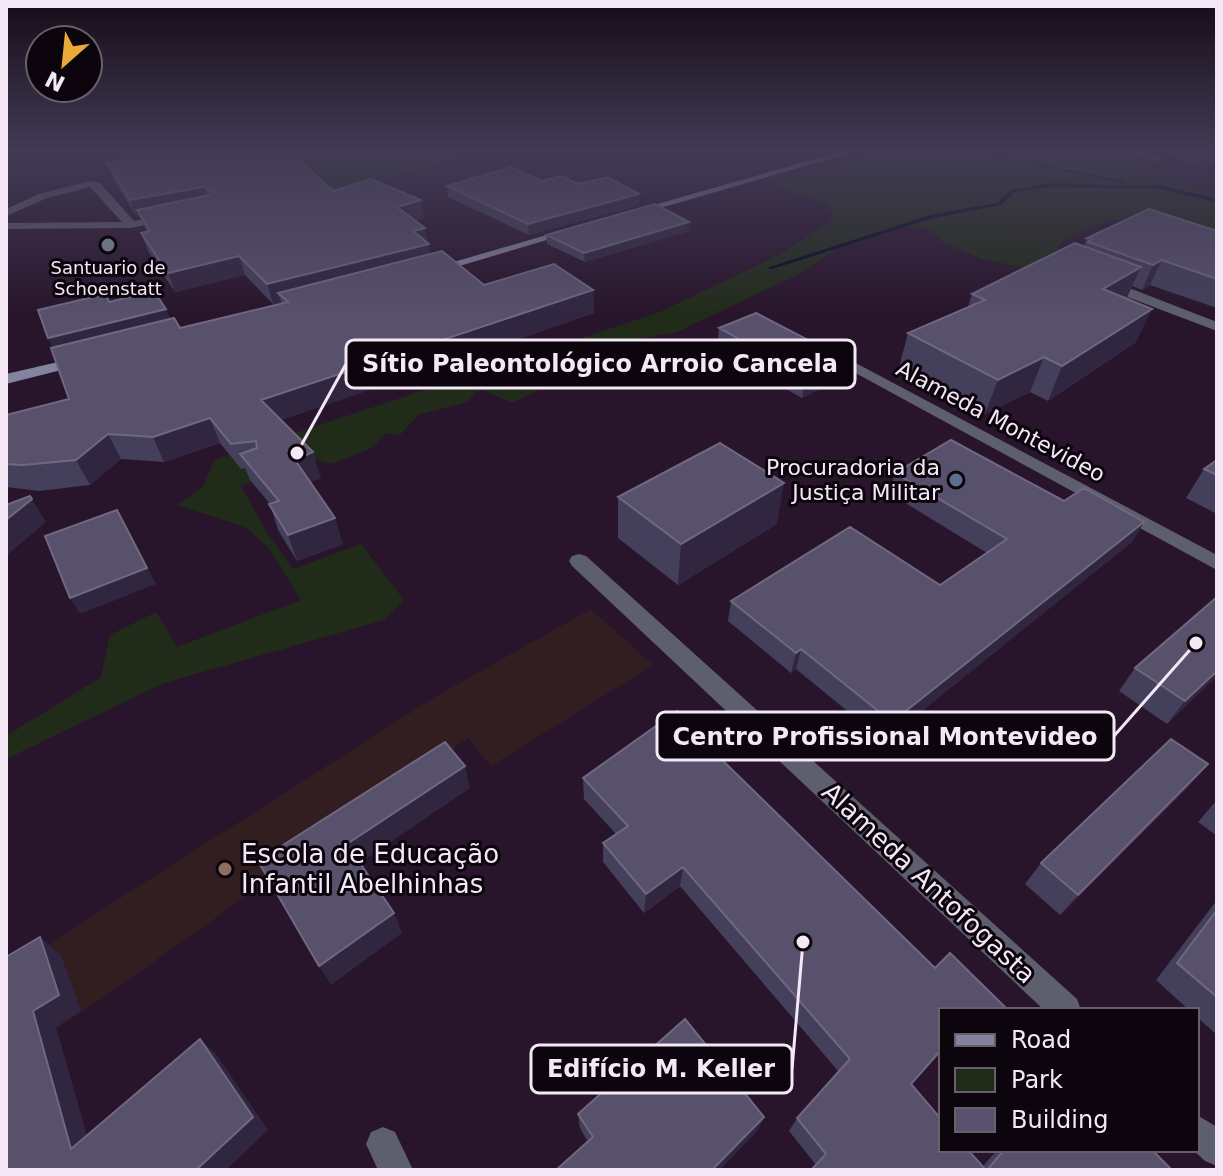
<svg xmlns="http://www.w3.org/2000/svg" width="1223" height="1176" font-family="'DejaVu Sans',sans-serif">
<rect width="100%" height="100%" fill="#28152b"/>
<!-- education -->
<path fill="#321e20" d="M591 609 653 665 491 766 468 738 113 991 6 1062V971L435 697Z"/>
<!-- green -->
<path fill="#212b19" d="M310 152H485C432 160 385 186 330 191L304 161Z
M885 152H1124L1197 190 1217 188V251L1116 219 1091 227 1063 241 1055 254 1030 269 982 259 945 243 928 229 906 227 839 247 799 274 677 332 635 340 616 360 571 366 562 379 512 403 483 390 475 392 468 402 418 415 400 435 387 433 370 449 332 464 307 457 241 486 267 533 293 569 361 544 404 600 384 620 164 683 6 759V736L101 677 110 635 156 612 177 647 301 600 268 547 245 527 177 505 203 487 214 460 660 312 780 254 831 221 833 213 824 202 777 186 814 170 828 169Z"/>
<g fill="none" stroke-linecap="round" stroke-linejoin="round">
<!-- stream -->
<path fill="#000a21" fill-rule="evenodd" d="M963 152H973L1126 181 1123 183Z
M1051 183 1149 186 1152 184 1217 198V202L1160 189 1051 187 1015 192 1001 205 933 218 772 269 767 268 930 215 997 203 1011 190Z"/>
<!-- lane -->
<path fill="#5d5e6e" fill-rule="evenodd" d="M90 181 100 183 134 221 169 215 175 218 131 228 6 229V223L122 222 90 187 47 198 6 216V209L39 194Z"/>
<!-- street -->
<path fill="#5d5e6e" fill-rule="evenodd" d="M1134 152H1147L1162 159 1154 161Z
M1101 281H1111L1217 322V331L1101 287Z
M820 344 1217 555V570L815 351V345Z
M579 554 586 556 1077 999 1081 1010H1044L572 566 569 561 572 556Z
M1197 1115 1217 1127V1166L1205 1161 1193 1150H1197Z
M383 1127 395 1132 413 1170H378L366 1144 371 1132Z"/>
<!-- secondary -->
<path fill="#82839d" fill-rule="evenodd" d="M839 152H854L636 215 626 213Z
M567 229 577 231 436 273 426 270Z
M84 356 89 357V363L6 384V374Z"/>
</g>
<!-- wall -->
<path fill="#443f5a" d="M132 152H290L333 191 424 218 415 221 427 242 430 254 484 285 593 290 594 313 281 420 321 478 310 482 343 544 297 561 278 530 270 504 250 480 245 468 241 469 220 443 164 462 121 459 90 485 39 491 6 487V415L69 399 53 348 110 302 166 309 170 319 180 328 281 304V302L273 304 245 275 175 292 148 251 141 233 146 231 140 217H137L113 179 107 163 136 158Z
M1164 152H1217V165L1198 167Z
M541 181 639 194V205L529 235 448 197 447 186Z
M689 231 585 262 547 244 546 235Z
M1217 231V308L1150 285 1142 290 1132 286 1127 298 1136 342 1048 401 1030 392 985 414 899 367 908 333 968 307 972 294 1084 246 1087 238Z
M719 328 843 358 838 380 802 398 717 350Z
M1217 460V514L1186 498 1204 469Z
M895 473 1064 501 1144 522 1132 542 884 741 796 669 791 673 728 621 731 601 940 585 987 553 889 493Z
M618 497 777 524 678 585 618 538Z
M1135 668 1217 676 1167 724 1119 691Z
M719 749 718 756 941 1010 911 1084 983 1166 997 1150H1152L1172 1170H811L816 1165 789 1131 797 1118 839 1072 680 886 644 913 603 862V843L616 834 584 799 583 778Z
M1208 764 1188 787 1060 915 1025 884 1041 863Z
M1217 800V836L1198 822Z
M1217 900V1035L1197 1017V1010H1189L1156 980Z
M578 1114 764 1117 757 1131 719 1170H556L588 1142 580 1128Z"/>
<!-- shaded-wall -->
<path fill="#312640" d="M1217 155V165L1198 167 1203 156Z
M204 187 209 204 137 210 140 217H137L130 200Z
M639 194V205L529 235 528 224Z
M421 200 424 218 400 225 397 207Z
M689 222V231L585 262 584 253Z
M425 228 432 262 278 293 281 302 273 304 267 284 413 231Z
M239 256 245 275 175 292 168 273Z
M1162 260 1150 285 1142 290 1153 265Z
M1141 267 1126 299 1103 289Z
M593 290 594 313 270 424 261 400Z
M166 309 174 329 58 358 48 338Z
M1152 309 1136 342 1048 401 1062 366Z
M1044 357 1030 392 985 414 998 380Z
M843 358 838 380 802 398 806 376Z
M210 418 220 443 164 462 153 437Z
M108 434 121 459 90 485 76 460Z
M313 452 321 478 303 485 295 460Z
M784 483 777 524 678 585 681 544Z
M32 499 46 522 6 556V520Z
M117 510 156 584 80 614 70 598Z
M335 518 343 544 297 561 288 535Z
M1144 522 1132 542 884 741 892 722Z
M801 649 796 669 791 673 796 653Z
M1217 671V676L1167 724 1185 701Z
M1208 764 1188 787 1060 915 1078 895Z
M465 766 470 788 357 865 347 844Z
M683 867 680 886 644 913 646 894Z
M394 913 402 933 331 985 319 966Z
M40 937 61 955 81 1011 56 1027 94 1160 71 1149 33 1011Z
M200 1039 216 1054 268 1130 226 1170H196Z
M764 1117 757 1131 719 1170H712Z"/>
<!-- building -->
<path fill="#57516b" stroke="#706880" stroke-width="2" d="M136 152H290L333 191 371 179 421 200 397 207 425 228 413 231 429 244 267 284 239 256 168 273 141 233 150 231 137 210 210 195 212 192 204 187 130 200 107 163 139 157Z
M1193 152H1217V155L1203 156Z
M511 167 541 181 562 176 578 184 608 177 639 194 528 224 447 186Z
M655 204 689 222 584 253 546 235Z
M1149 209 1217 231V279L1162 260 1153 265 1088 242 1092 239 1087 238Z
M1075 243 1141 267 1103 289 1152 309 1062 366 1044 357 998 380 908 333 985 300 972 294Z
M442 251 484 285 554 264 593 290 261 400 313 452 295 460 335 518 288 535 269 504 279 501 240 454 257 448 256 441 231 444 210 418 153 437 108 434 76 460 23 465 6 464V415L69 399 51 348 174 318 180 328 288 302 278 293Z
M154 291 166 309 48 338 38 310 106 294 109 302Z
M756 313 843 358 806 376 719 328Z
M951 440 1064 501 1084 488 1144 522 892 722 801 649 796 653 731 601 850 527 940 585 1007 539 895 473Z
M720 443 784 483 681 544 618 497Z
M1217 460V475L1204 469Z
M30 496 32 499 6 520V505Z
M117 510 147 568 70 598 45 536Z
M1217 597V671L1185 701 1135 668Z
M677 711 719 749 714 752 935 968 950 953 1008 1010H941V1050L911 1084 941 1119V1150H968L986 1170H811L826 1154 797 1118 850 1059 683 867 646 894 603 843 628 826 583 778Z
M1171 739 1208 764 1078 895 1041 863Z
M445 742 465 766 347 844 394 913 319 966 258 861Z
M1217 910V997L1177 963Z
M40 937 59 995 33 1011 71 1149 200 1039 253 1117 196 1170H6V957Z
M685 1019 764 1117 712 1170H556L593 1137 578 1114Z
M1004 1150H1152L1172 1170H987Z"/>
<!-- sky -->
<linearGradient id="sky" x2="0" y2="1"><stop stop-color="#160c18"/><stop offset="0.48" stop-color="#423b55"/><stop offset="1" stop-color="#423b55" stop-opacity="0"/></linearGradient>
<rect width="1223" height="316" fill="url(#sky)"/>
<!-- markers -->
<circle fill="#6b7280" stroke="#0c050d" stroke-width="3" cx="108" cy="245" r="8"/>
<circle fill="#5c6f8a" stroke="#0c050d" stroke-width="3" cx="956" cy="480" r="8"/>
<circle fill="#8d6e63" stroke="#0c050d" stroke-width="3" cx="225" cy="869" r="8"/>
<g text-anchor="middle" stroke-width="6" stroke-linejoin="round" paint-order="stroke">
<!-- far-poi labels -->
<g font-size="18" fill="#f4e7f6" stroke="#0c050d">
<text x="108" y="274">Santuario de<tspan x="108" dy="21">Schoenstatt</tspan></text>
</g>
<!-- street labels -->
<g font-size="22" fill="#f4e7f6" stroke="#0c050d">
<text transform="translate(1001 421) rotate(28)" y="8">Alameda Montevideo</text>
</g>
<!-- poi labels -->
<g font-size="22" fill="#f4e7f6" stroke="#0c050d" text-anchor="end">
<text x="940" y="475">Procuradoria da<tspan x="940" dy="25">Justiça Militar</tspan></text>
</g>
<!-- near-poi labels -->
<g font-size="26" fill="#f4e7f6" stroke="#0c050d" text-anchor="start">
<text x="241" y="863">Escola de Educação<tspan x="241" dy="30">Infantil Abelhinhas</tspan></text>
</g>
<!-- near-street labels -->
<g font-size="26" fill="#f4e7f6" stroke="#0c050d">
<text transform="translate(929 883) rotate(43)" y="9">Alameda Antofogasta</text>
</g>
</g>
<!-- callouts -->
<path fill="none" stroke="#f4e7f6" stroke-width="3" d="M297 453L346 364M1196 643L1114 736M803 942L792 1069"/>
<g fill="#f4e7f6" stroke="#0c050d" stroke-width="3">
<circle cx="297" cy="453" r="8"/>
<circle cx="1196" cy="643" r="8"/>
<circle cx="803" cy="942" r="8"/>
</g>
<g fill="#0c050d" stroke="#f4e7f6" stroke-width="3">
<rect x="346" y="340" width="509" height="48" rx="8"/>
<rect x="657" y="712" width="457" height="48" rx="8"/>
<rect x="531" y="1045" width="261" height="48" rx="8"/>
</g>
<g font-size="24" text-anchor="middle" font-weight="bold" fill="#f4e7f6">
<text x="600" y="372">Sítio Paleontológico Arroio Cancela</text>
<text x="885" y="745">Centro Profissional Montevideo</text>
<text x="661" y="1077">Edifício M. Keller</text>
</g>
<!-- border -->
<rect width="1223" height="1176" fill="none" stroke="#f4e7f6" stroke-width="16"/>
<!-- legend -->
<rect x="939" y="1008" width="260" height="144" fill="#0c050d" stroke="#695f6a" stroke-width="2"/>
<rect x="955" y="1034" width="40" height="12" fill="#82839d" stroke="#695f6a" stroke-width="2"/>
<text x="1011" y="1048" font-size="24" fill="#f4e7f6">Road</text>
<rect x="955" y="1068" width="40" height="24" fill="#212b19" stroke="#695f6a" stroke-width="2"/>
<text x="1011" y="1088" font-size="24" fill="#f4e7f6">Park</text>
<rect x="955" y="1108" width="40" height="24" fill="#57516b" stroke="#695f6a" stroke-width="2"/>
<text x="1011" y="1128" font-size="24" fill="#f4e7f6">Building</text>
<!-- north arrow -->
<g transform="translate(64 64) rotate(207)"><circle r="38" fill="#0c050d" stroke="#695f6a" stroke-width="2"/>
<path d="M0-6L14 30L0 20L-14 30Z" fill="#eba93a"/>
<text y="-12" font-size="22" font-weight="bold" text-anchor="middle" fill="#f4e7f6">N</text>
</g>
</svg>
